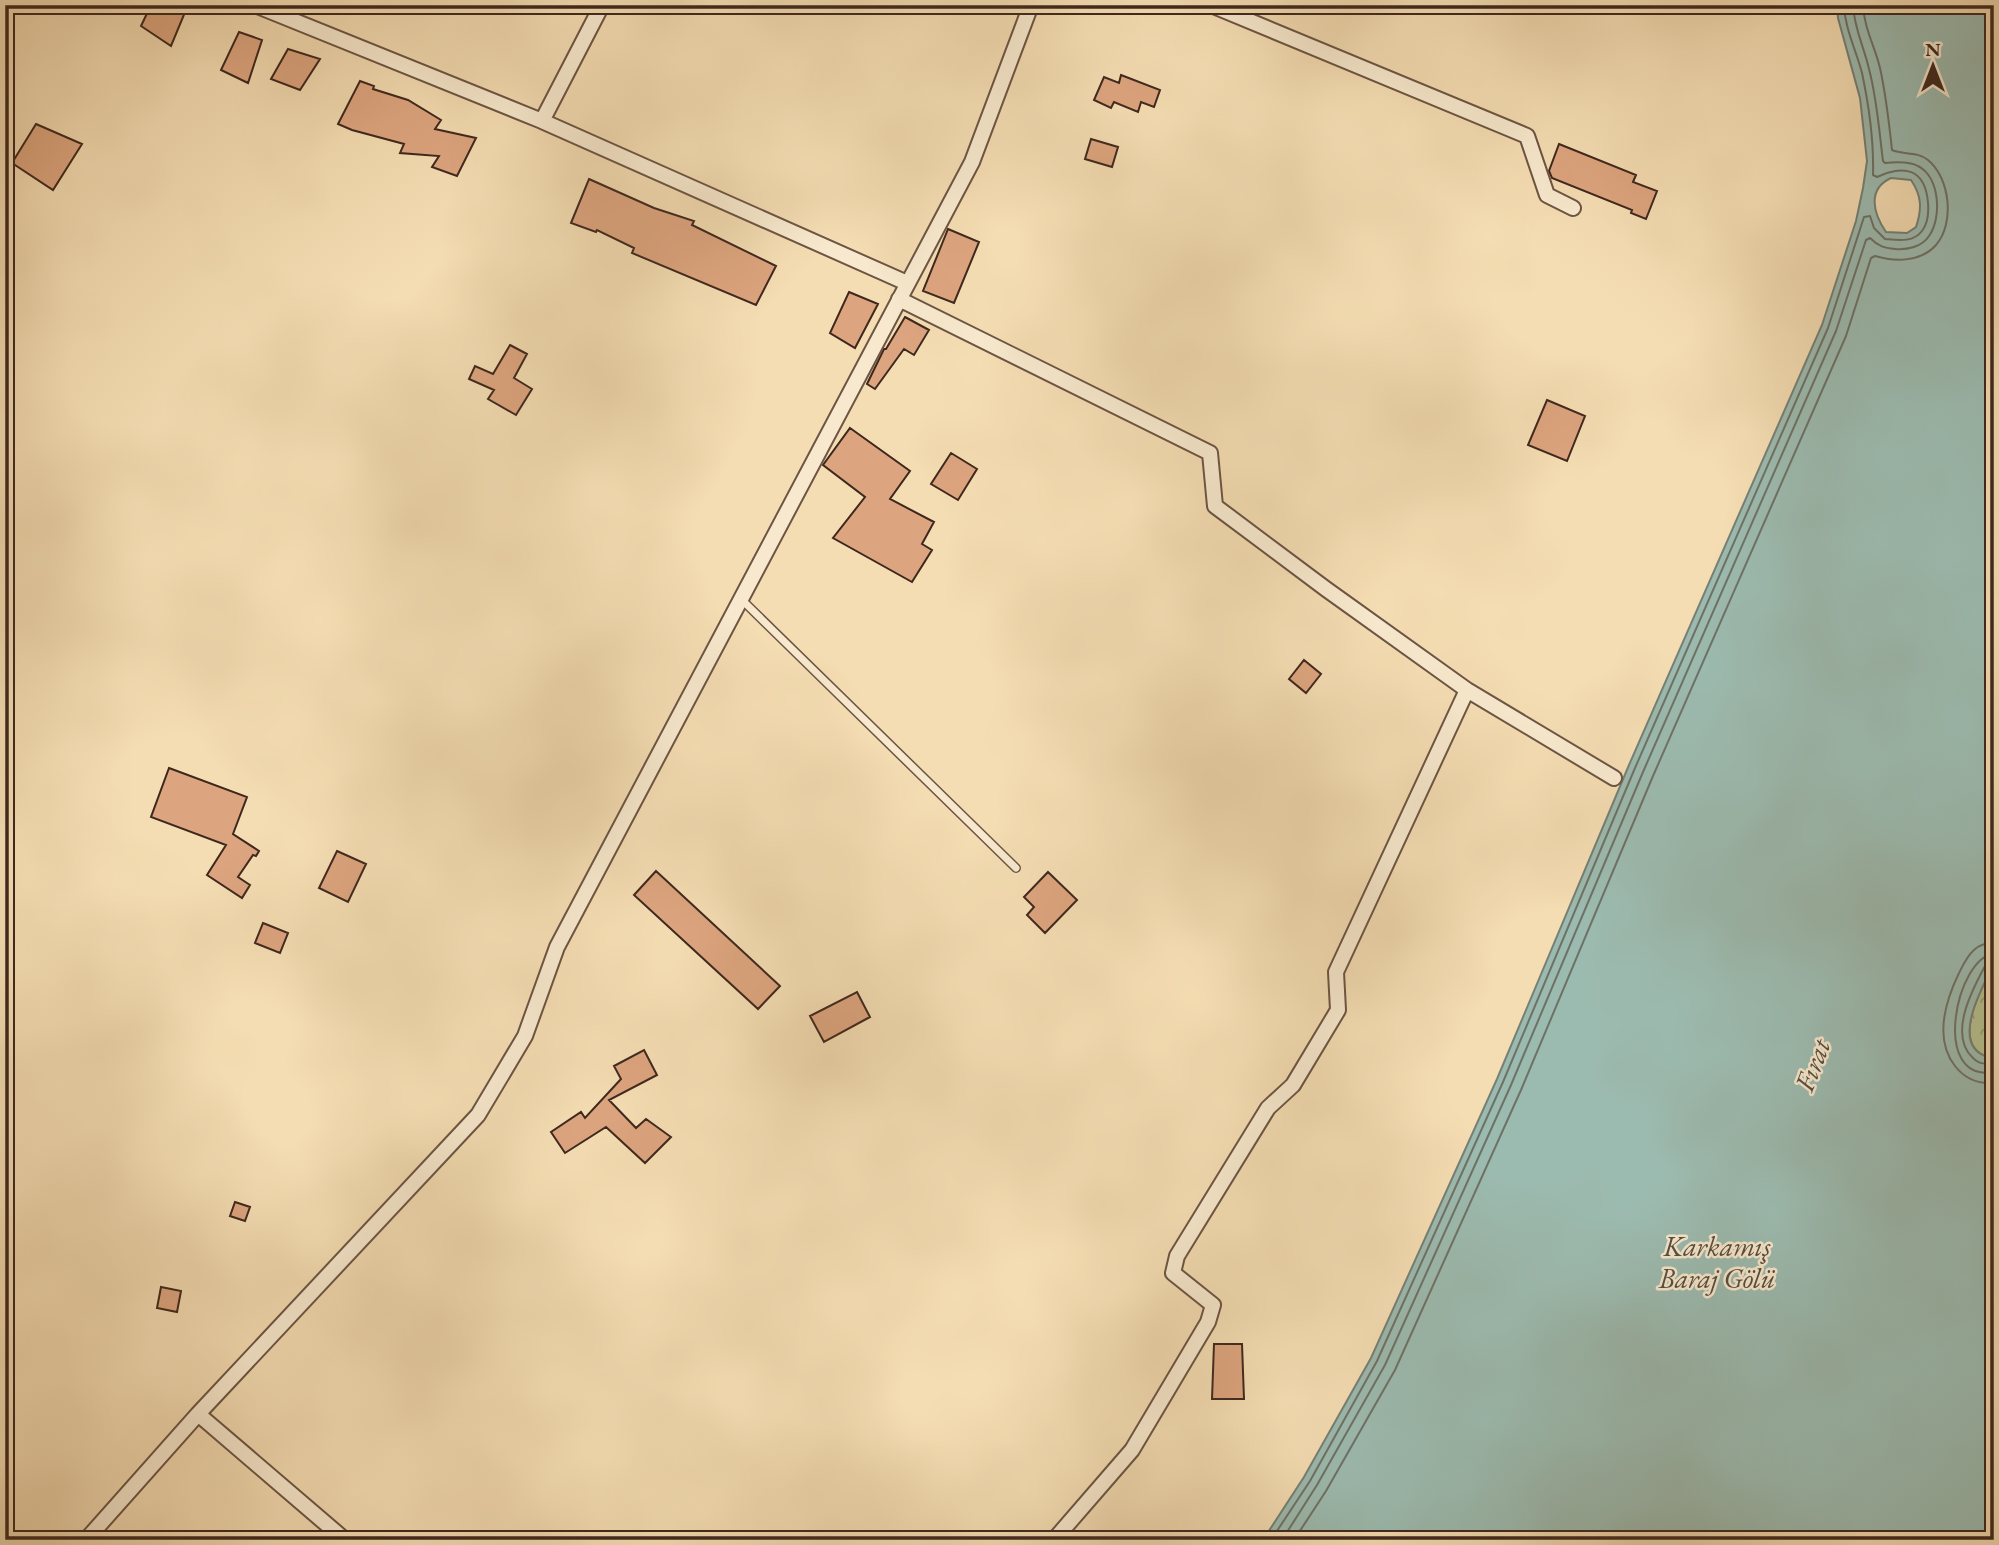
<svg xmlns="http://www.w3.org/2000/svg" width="1999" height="1545" font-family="'EB Garamond',serif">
<defs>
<pattern id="forest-crowns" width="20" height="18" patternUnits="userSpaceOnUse" patternTransform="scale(1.75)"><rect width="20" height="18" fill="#b6c291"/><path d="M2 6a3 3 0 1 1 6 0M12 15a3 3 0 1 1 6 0" fill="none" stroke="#959e76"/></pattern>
</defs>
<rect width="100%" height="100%" fill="#f5ddb3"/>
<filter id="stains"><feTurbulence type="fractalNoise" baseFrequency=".00286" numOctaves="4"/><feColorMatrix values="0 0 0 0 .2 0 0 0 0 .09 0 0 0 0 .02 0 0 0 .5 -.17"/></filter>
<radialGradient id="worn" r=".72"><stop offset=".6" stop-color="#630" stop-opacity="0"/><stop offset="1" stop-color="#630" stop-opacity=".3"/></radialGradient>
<!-- forest -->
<path fill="url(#forest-crowns)" stroke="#7a7558" stroke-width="2" d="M1994 964V1054L1988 1057C1949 1045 1982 987 1994 964Z"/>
<!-- water -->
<path fill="#9cbbb0" stroke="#768076" stroke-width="2" fill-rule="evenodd" d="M1837 5H1994V964C1982 987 1949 1046 1988 1057L1994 1054V1540H1263L1304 1477 1371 1358 1497 1079 1629 765 1822 325 1856 221 1863 188 1867 161 1860 98 1838 18ZM1891 178 1911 180C1922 196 1922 209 1916 227L1907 233 1886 232C1873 213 1867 189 1891 178Z"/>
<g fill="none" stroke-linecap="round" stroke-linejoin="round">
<!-- shore -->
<path stroke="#6d7267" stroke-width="2" d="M1994 943C1986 943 1979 945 1974 950 1967 956 1963 965 1959 973 1945 1002 1934 1039 1955 1066 1965 1079 1979 1084 1994 1083
M1994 954C1957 956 1929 1083 1994 1072
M1994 962 1985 966C1972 990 1948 1035 1973 1058 1979 1064 1987 1065 1994 1062
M1271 1540 1310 1481 1377 1361 1503 1082 1635 768 1828 328 1864 217 1870 216 1874 228 1885 239C1897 240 1913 243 1922 231 1932 218 1930 184 1915 174 1903 167 1887 172 1877 177L1873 175C1874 141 1869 106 1862 73 1856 50 1845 29 1844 5
M1282 1540 1317 1485 1385 1365 1511 1085 1643 772 1836 331 1866 240 1870 238C1878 246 1884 248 1895 249 1907 250 1922 247 1929 236 1942 218 1940 177 1918 166 1909 161 1895 162 1885 163L1883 161C1879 130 1877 99 1869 69 1864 47 1854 28 1853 5
M1294 1540 1326 1491 1395 1370 1521 1090 1653 776 1846 336 1871 258 1875 256C1895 262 1921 262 1936 245 1955 223 1950 178 1928 160 1917 151 1903 155 1892 150 1889 122 1886 95 1880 68 1875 47 1864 28 1863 5"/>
</g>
<!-- building -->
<path fill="#dda57f" stroke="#3e281e" stroke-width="2" d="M151 5H188L171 46 141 26Z
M239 32 262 40 248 83 221 70Z
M288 49 320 59 300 90 271 79Z
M1121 75 1160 90 1154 107 1141 102 1138 112 1114 102 1111 108 1094 100 1104 77 1119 83Z
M360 81 374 86 373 89 408 100 441 120 435 129 476 138 457 176 432 167 439 156 400 153 404 144 352 130 338 124Z
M36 124 82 144 53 190 12 163Z
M1091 139 1118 147 1112 167 1085 159Z
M1559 144 1636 175 1633 182 1657 191 1646 219 1631 213 1632 210 1552 178 1549 171Z
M589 179 654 208 694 221 692 225 776 266 756 305 632 253 634 248 597 230 596 232 571 223Z
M948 229 979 242 954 303 923 291Z
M849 292 878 304 855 348 830 333Z
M905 317 929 330 914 355 904 349 875 389 867 384 884 349H886Z
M510 345 527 354 514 378 532 389 516 415 488 399 494 390 469 379 475 366 493 374Z
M1547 400 1585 416 1567 461 1528 445Z
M850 428 910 471 890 499 934 522 922 544 932 550 912 582 833 538 865 497 823 465Z
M951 453 977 469 958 500 931 484Z
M1304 660 1321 674 1306 693 1289 679Z
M169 768 247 797 233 834 259 851 256 856 253 855 238 877 250 885 242 898 207 875 226 845 151 817Z
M337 851 366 864 348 902 319 888Z
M656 871 780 986 758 1009 634 895Z
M1048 872 1077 900 1045 933 1027 915 1034 907 1024 897Z
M263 923 288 933 280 953 255 943Z
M857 992 870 1017 824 1042 810 1016Z
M644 1050 657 1075 609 1100 636 1128 646 1119 671 1137 645 1163 606 1127 565 1153 551 1132 581 1112 585 1118 621 1079 614 1066Z
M235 1202 250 1207 245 1221 230 1216Z
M161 1287 181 1291 177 1312 157 1308Z
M1214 1344H1242L1244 1399H1212Z"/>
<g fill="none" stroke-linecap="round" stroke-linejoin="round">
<!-- lane casing -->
<g stroke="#6c5543" stroke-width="10">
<path id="lane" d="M741 599 1016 868"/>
</g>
<!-- street casing -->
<g stroke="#6c5543" stroke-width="18">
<path id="street" d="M255 5 542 121 907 283
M1211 5 1527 136 1547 195 1573 208
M542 121 602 5
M899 299 1210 453 1215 506 1326 589 1467 690 1614 778
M198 1414 345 1540
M86 1540 198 1414 478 1115 525 1036 557 947 972 162 1031 5
M1054 1540 1132 1450 1208 1322 1213 1305 1173 1273 1177 1256 1268 1108 1293 1085 1338 1010 1336 972 1467 690"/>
</g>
<!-- lane -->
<use href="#lane" stroke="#f8e9ce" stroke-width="7"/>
<!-- street -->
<use href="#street" stroke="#f8e9ce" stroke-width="14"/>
</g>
<g text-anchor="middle" stroke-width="5" stroke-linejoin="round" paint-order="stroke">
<!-- water labels -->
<g font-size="28" font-style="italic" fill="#564d42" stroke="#f8e9ce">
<text transform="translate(1812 1065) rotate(-69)" y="10">Fırat</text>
<text x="1717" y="1256">Karkamış<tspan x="1717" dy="32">Baraj Gölü</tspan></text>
</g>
</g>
<!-- margin -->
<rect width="1999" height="1545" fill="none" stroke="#f5ddb3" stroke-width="28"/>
<rect x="7" y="7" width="1985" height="1531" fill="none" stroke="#3e281e" stroke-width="3.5"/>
<rect x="14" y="14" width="1971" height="1517" fill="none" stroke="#3e281e" stroke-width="2"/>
<!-- north arrow -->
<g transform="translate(1933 66)" stroke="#f8e9ce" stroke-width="5" paint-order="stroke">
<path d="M0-5L12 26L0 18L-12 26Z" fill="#3e281e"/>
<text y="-10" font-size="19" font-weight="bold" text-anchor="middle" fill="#3e281e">N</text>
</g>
<rect width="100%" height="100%" filter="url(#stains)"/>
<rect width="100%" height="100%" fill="url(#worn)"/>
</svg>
